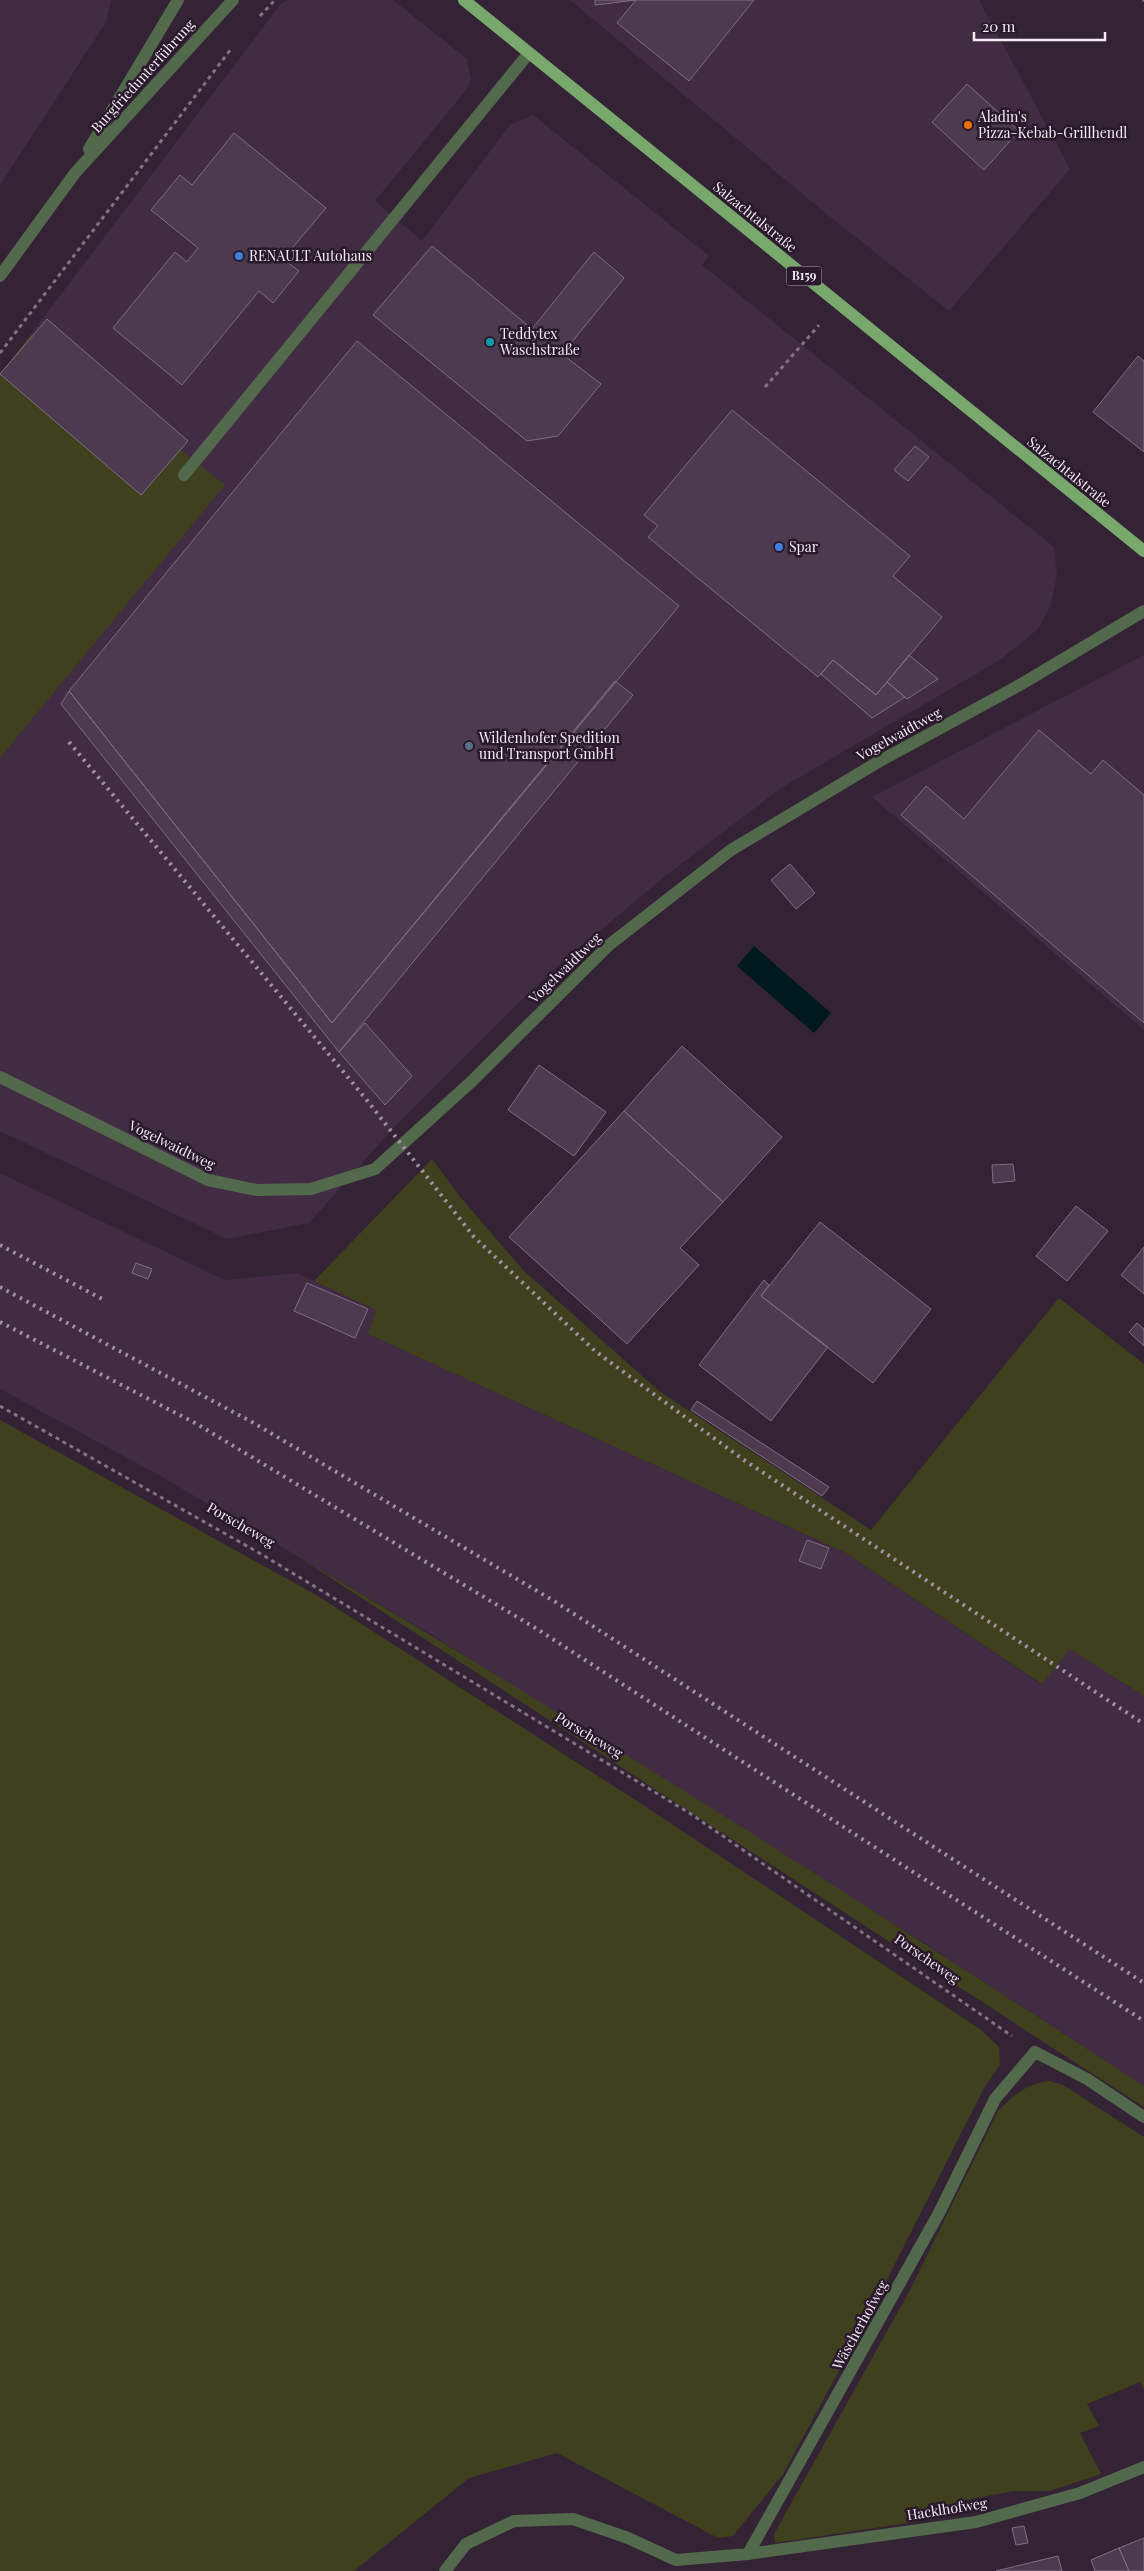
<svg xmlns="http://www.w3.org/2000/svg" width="1144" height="2571" font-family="'Playfair Display',serif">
<rect width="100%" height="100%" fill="#332335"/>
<!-- built -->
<path fill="#412c43" d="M0 0H111L106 22 0 185Z
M287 0H393L467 59 471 79 466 90 375 201 422 241 511 124 533 115 709 256 702 265 1054 547 1057 575 1050 607 1038 629 1000 660 781 788 669 873 547 975 396 1125 309 1223 227 1239 0 1131V758L224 485 31 334 280 5Z
M570 0H979L1070 169 949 311 823 211Z
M1144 655V1030L872 797Z
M0 1173 225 1280 297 1273 314 1281 376 1310 368 1334 844 1552 1041 1684 1070 1649 1144 1696V2086L923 1942 427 1632 155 1473 0 1389Z"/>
<!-- green -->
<path fill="#3f411e" d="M31 334 225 485 0 758V375Z
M432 1159 461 1198 524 1271 659 1391 871 1530 1059 1298 1144 1364V1696L1070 1649 1042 1684 844 1552 368 1334 376 1310 314 1281Z
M0 1420 318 1596 643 1805 980 2029 999 2047 1000 2065 984 2088 866 2321 783 2474 733 2536 718 2538 557 2453 469 2478 354 2571H0Z
M297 1556C584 1724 865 1904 1144 2086V2107C861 1924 579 1739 297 1556Z
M1050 2081 1063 2085 1144 2137V2390L1140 2382 1087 2404 1099 2426 1080 2433 1101 2474 1050 2491H1014L955 2502 921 2521 775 2543 774 2534 909 2292 998 2111C1014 2095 1027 2083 1050 2081Z"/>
<!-- water -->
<path fill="#00191e" d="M754 946 831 1013 814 1033 737 966Z"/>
<!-- building -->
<path fill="#4c3b4e" stroke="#806d82" d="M595 0H636L595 5Z
M636 0H754L689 81 617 23Z
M967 84 1019 131 984 170 932 122Z
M234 133 326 208 283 259 299 271 273 303 259 291 182 385 113 328 175 252 187 262 198 248 151 210 180 175 192 185Z
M432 246 532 329 594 252 624 278 562 354 601 384 558 436 527 441 373 315Z
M47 319 188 441 141 495 0 374Z
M357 341 679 606 332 1023 69 691Z
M1138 356 1144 361V452L1093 412Z
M732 410 910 556 893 576 942 617 876 695 833 660 818 677 648 537 658 526 644 515Z
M915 446 929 457 908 481 894 470Z
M909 655 938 679 907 699 887 682Z
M833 660 876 695 887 682 905 697 872 718 821 674Z
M615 681 633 695 339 1052 61 704 69 691 332 1023Z
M1039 730 1091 774 1103 760 1144 795V1023L901 815 926 786 964 819Z
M790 864 815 893 796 909 771 880Z
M365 1023 412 1076 385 1105 339 1052Z
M682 1046 782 1137 723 1202 624 1111Z
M539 1065 606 1112 574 1156 508 1110Z
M624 1111 723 1202 680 1248 699 1265 627 1344 509 1237Z
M1013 1164 1015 1181 993 1183 992 1165Z
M1076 1206 1108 1231 1067 1281 1036 1256Z
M820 1222 931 1309 873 1383 761 1296Z
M1144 1247V1294L1121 1275Z
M136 1263 152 1269 148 1279 132 1273Z
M764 1280 769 1285 761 1296 828 1347 771 1421 699 1365Z
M307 1283 368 1309 355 1338 294 1311Z
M1137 1323 1144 1329V1346L1129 1332Z
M697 1401 829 1487 822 1496 691 1410Z
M807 1540 829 1548 821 1569 799 1561Z
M1024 2526 1028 2543 1016 2545 1012 2528Z
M1144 2538V2571H1129L1119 2548Z
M1119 2548 1129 2571H1095L1091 2560Z
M1058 2556 1062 2571H996Z"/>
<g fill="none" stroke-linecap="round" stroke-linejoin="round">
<!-- path -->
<path stroke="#817383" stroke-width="3" stroke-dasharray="4 4" stroke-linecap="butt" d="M1143 0 1144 1
M260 16 275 0
M0 353 231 49
M765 387 819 325
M0 1406 261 1554 691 1814 1012 2036"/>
<!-- minor -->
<path stroke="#52694c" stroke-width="12" d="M89 149 178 0
M0 276 75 173 233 0
M184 475 529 53
M0 1077 208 1180 257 1190 311 1189 375 1169 471 1082 609 945 731 850 878 762 1018 686 1144 611
M748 2554 976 2522 1080 2493 1144 2467
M445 2571 466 2544 514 2521 573 2519 628 2538 676 2560 748 2554 939 2213 995 2099 1035 2052 1087 2079 1144 2117"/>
<!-- major -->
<path stroke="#78a86c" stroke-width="12" d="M464 0 1144 551"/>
<!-- rail -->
<path stroke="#9f92a1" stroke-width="4" stroke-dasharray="2.5 5" stroke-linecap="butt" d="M69 742 366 1099 474 1237 595 1351 741 1458 1144 1724
M0 1245 106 1301
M0 1287 252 1422 554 1601 1144 1983
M0 1322 197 1424 537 1629 1144 2021"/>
</g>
<!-- markers -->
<circle fill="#e8710a" stroke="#29192b" stroke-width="2" cx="968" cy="125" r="5"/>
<g fill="#3f7fe0" stroke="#29192b" stroke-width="2">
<circle cx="239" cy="256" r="5"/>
<circle cx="779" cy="547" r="5"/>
</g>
<circle fill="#0f9aa8" stroke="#29192b" stroke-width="2" cx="490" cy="342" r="5"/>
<circle fill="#5c6f8a" stroke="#29192b" stroke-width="2" cx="469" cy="746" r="5"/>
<g text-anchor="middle" stroke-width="5" stroke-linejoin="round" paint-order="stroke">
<!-- shield labels -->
<rect fill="#29192b" stroke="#b8acba" stroke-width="1" x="786.5" y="266.5" width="35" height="19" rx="4"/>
<g font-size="12" font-weight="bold" fill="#f6ebf7">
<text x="804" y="280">B159</text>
</g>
<!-- street labels -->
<g font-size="14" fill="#f6ebf7" stroke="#29192b">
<text transform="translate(143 76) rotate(-48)" y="5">Burgfriedunterführung</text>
<text transform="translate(755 217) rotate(39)" y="5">Salzachtalstraße</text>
<text transform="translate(1069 472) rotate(39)" y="5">Salzachtalstraße</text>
<text transform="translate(899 734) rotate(-29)" y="5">Vogelwaidtweg</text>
<text transform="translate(565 968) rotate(-44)" y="5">Vogelwaidtweg</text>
<text transform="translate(172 1145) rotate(26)" y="5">Vogelwaidtweg</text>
<text transform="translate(241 1525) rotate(30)" y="5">Porscheweg</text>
<text transform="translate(589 1735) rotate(31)" y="5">Porscheweg</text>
<text transform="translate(927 1959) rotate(35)" y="5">Porscheweg</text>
<text transform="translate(860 2325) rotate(-61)" y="5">Wäscherhofweg</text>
<text transform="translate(947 2509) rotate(-9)" y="5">Hacklhofweg</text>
</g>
<!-- poi labels -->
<g font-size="14" fill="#f6ebf7" stroke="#29192b" text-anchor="start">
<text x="978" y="122">Aladin's<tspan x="978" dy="16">Pizza-Kebab-Grillhendl</tspan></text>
<text x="249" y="261">RENAULT Autohaus</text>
<text x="500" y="339">Teddytex<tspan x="500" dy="16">Waschstraße</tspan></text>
<text x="789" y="552">Spar</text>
<text x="479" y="743">Wildenhofer Spedition<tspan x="479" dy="16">und Transport GmbH</tspan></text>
</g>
</g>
<!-- scale -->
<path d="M974 32v8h131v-8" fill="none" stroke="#f6ebf7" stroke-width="2.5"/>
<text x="982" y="32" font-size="15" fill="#f6ebf7" stroke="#29192b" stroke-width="4" paint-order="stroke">20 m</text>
</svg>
